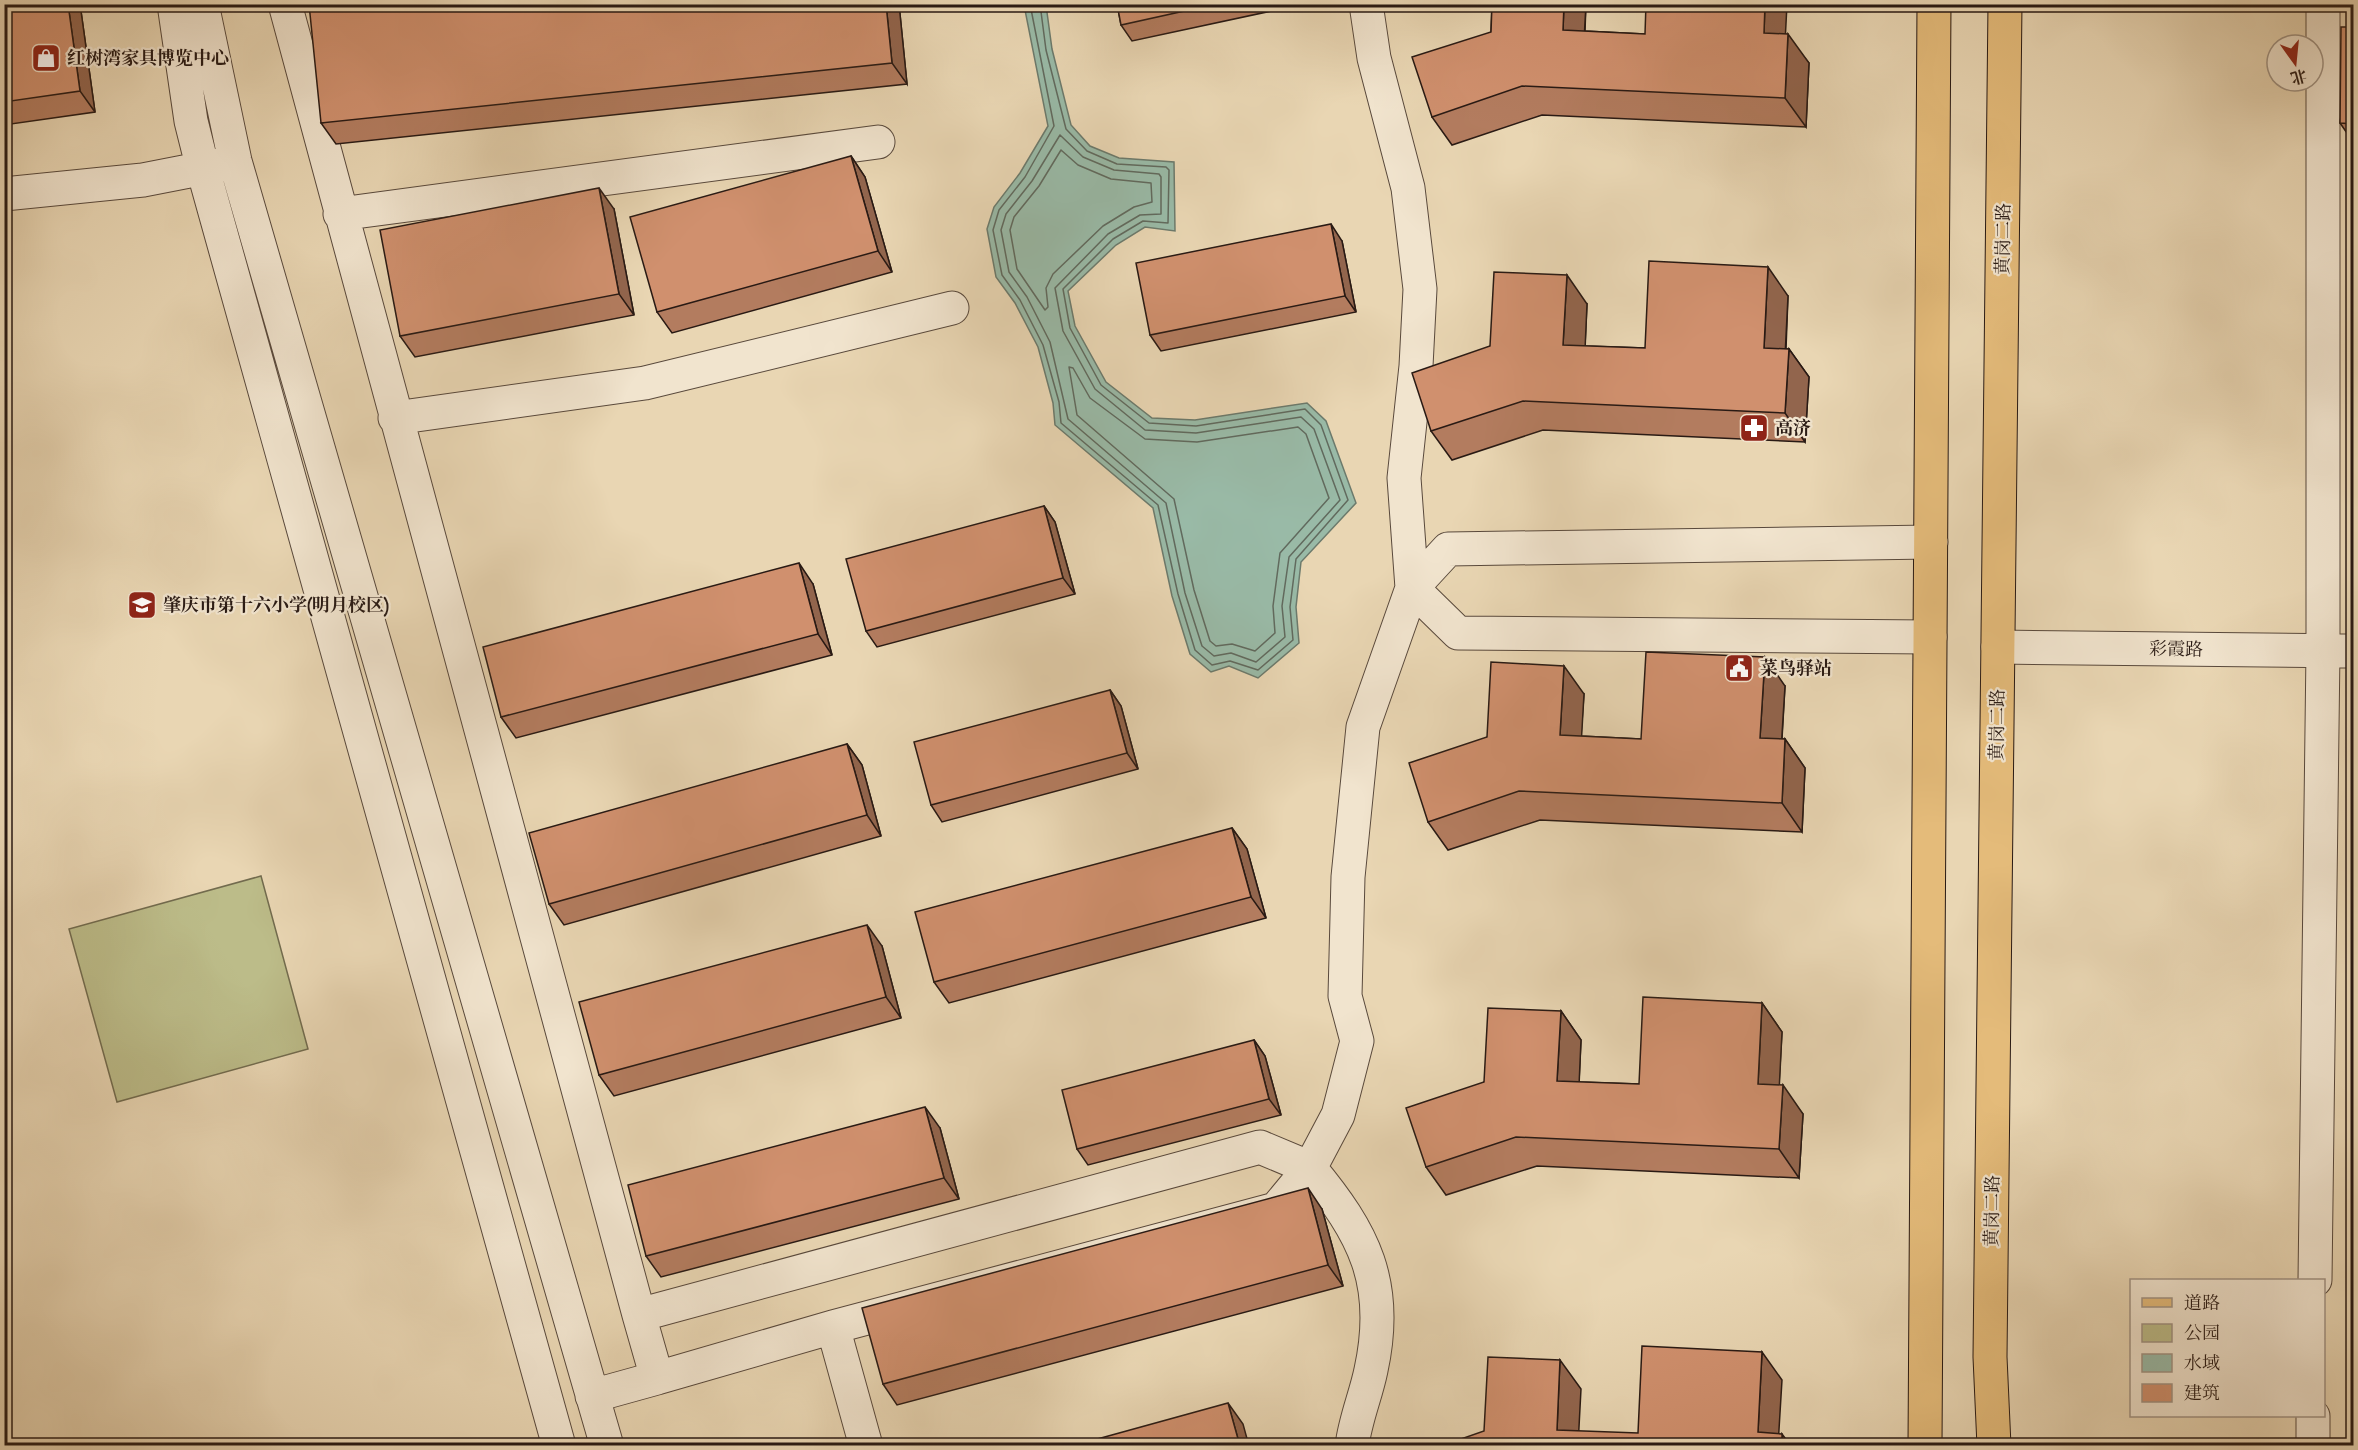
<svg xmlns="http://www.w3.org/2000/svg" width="2358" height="1450" font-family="'IM FELL Great Primer','Noto Serif SC',serif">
<rect width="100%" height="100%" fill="#e9d6b3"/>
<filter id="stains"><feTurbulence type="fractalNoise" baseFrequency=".00333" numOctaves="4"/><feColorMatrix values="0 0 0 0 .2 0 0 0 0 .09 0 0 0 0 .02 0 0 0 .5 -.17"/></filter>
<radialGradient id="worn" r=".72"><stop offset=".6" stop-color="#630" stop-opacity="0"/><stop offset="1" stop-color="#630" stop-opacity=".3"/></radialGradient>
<!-- green -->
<path fill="#bcbc89" stroke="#726b4e" stroke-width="1.5" d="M261 876 308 1049 117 1102 69 929Z"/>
<!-- water -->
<path fill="#99baa7" stroke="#6c7a6c" stroke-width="1.5" d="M1024 5H1046L1052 49 1071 125 1090 146 1119 158 1174 162 1175 231 1145 227 1116 245 1068 291 1075 326 1106 382 1152 418 1195 420 1307 403 1326 421 1356 503 1301 562 1296 607 1299 643 1258 678 1229 666 1211 672 1190 654 1172 596 1153 508 1055 425 1053 403 1038 347 1015 303 996 277 987 229 994 207 1020 173 1048 126Z"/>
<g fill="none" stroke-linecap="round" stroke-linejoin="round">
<!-- shore -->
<path stroke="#616a5e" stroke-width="1.5" d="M1030 4 1054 126 1025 177 999 210 993 230 1002 275 1020 300 1043 345 1059 402 1061 423 1158 505 1178 594 1195 650 1212 665 1230 661 1258 670 1293 640 1290 607 1296 559 1348 500 1321 425 1305 409 1196 426 1149 423 1101 385 1070 328 1063 289 1113 239 1143 221 1168 223 1169 170 1166 167 1117 164 1087 151 1066 129 1046 50 1040 4
M1060 135 1083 157 1114 170 1159 174 1161 177V214L1140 215 1108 234 1055 288 1063 331 1095 389 1145 430 1196 433 1301 417 1314 429 1340 500 1289 557 1282 606 1285 637 1256 662 1231 653 1214 656 1202 646 1185 593 1166 503 1068 419 1050 342 1027 297 1009 272 1001 230 1006 214 1032 181Z
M1061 150 1078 165 1111 179 1151 183 1152 202 1134 207 1103 226 1053 274 1046 288 1048 307 1045 310 1017 269 1010 230 1014 217 1039 186Z
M1069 367 1073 368 1090 398 1145 439 1197 442 1298 427 1306 434 1329 498 1280 553 1273 606 1275 633 1255 651 1232 644 1216 646 1210 641 1194 590 1174 499 1077 415Z"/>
<!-- minor casing -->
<g stroke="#59493c" stroke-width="35">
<path id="minor" d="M174 4 191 121 203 169 559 1446
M202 4 235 161 607 1446
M285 4 639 1315
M1366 4 1374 58 1408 188 1420 289 1416 366 1404 478 1412 588 1458 633 1930 637
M4 194 143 180 225 164
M340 214 878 142
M395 418 645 383 952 308
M1998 647 2354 651
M1260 1147 1310 1168 1276 1209 833 1327 657 1378 639 1315Z
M2315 1280 2323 650V4
M833 1327 866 1446
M592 1396 657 1378
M1352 1446C1355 1420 1366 1395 1371 1370 1390 1283 1364 1233 1310 1168L1338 1115 1357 1041 1345 996 1348 877 1363 727 1412 588 1448 549 1931 542
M2313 1446V1416"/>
</g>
<!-- major casing -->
<g stroke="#291a14" stroke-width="35">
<path id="major" d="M1925 1446 1934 4
M1994 1446 1990 1357 2005 4"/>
</g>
<!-- minor -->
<use href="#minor" stroke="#f1e4ce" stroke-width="33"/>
<!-- major -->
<use href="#major" stroke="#e4bb7a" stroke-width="33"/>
</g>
<!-- wall -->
<path fill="#b37c5f" stroke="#291a14" stroke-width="1.5" d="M4 4H80L95 112 4 125Z
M899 4 907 84 336 144 321 123Z
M1117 4H1304L1132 41 1121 25Z
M1492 4H1586L1585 31 1645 34H1785L1809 63 1806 127 1542 115 1452 145 1432 117 1491 32Z
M2354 27V143L2340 123Z
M851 156 865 177 892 272 672 333 657 312Z
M614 209 634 315 415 357 400 336Z
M1342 241 1356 312 1161 351 1150 335Z
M1788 296 1786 349H1789L1809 377 1805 442 1543 430 1452 460 1431 431 1490 346 1587 304 1585 346 1645 348Z
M2354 343V488L2348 480Z
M1044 506 1055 522 1075 594 877 647 866 631Z
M813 584 832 655 516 738 501 717Z
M1785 686 1782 739H1785L1805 768 1802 832 1540 820 1448 850 1428 822 1487 737 1584 694 1581 736 1641 739Z
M1110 690 1121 706 1138 769 942 822 931 805Z
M847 744 862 765 881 836 564 925 549 904Z
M1232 828 1247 849 1266 918 949 1003 934 982Z
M882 946 901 1018 614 1096 599 1075Z
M1762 1003 1782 1032 1779 1085 1803 1114 1799 1178 1537 1166 1446 1195 1426 1167 1484 1082 1561 1011 1581 1040 1579 1082 1639 1084Z
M1254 1040 1265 1056 1281 1115 1088 1165 1077 1149Z
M940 1128 959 1199 661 1277 646 1256Z
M1322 1209 1343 1286 897 1405 883 1384Z"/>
<!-- shaded-wall -->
<path fill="#92654d" stroke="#291a14" stroke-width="1.5" d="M68 4H80L95 112 80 91Z
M886 4H899L907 84 892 63Z
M1564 4H1586L1583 59 1563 30Z
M1765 4H1787L1784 62 1764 33Z
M1788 34 1809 63 1806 127 1785 98Z
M851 156 865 177 892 272 878 251Z
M599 188 614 209 634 315 619 294Z
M1331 224 1342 241 1356 312 1345 296Z
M1768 267 1788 296 1784 377 1764 348Z
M1567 275 1587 304 1584 373 1563 345Z
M1789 349 1809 377 1805 442 1785 413Z
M1044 506 1055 522 1075 594 1063 578Z
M799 563 813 584 832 655 818 634Z
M1765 657 1785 686 1780 767 1760 738Z
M1564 666 1584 694 1580 764 1560 735Z
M1110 690 1121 706 1138 769 1127 753Z
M1785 739 1805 768 1802 832 1782 803Z
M847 744 862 765 881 836 867 815Z
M1232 828 1247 849 1266 918 1251 897Z
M867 925 882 946 901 1018 886 997Z
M1762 1003 1782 1032 1778 1112 1758 1084Z
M1561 1011 1581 1040 1578 1109 1557 1081Z
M1254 1040 1265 1056 1281 1115 1269 1099Z
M1783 1085 1803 1114 1799 1178 1779 1149Z
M925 1107 940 1128 959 1199 944 1178Z
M1308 1188 1322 1209 1343 1286 1328 1265Z
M1762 1352 1782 1380 1778 1446 1758 1432Z
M1560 1360 1581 1389 1578 1446 1557 1430Z
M1228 1403 1243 1424 1249 1446H1240Z
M1782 1434 1791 1446H1782Z"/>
<!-- building -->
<path fill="#d0906e" stroke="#291a14" stroke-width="1.5" d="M4 4H68L80 91 4 102Z
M309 4H886L892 63 321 123Z
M1117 4H1216L1121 25Z
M1492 4H1564L1563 30 1645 34 1646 4H1765L1764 33 1788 34 1785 98 1522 86 1432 117 1412 57 1491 32Z
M2341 27H2354V124L2340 123Z
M851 156 878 251 657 312 630 217Z
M599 188 619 294 400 336 380 230Z
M1331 224 1345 296 1150 335 1136 263Z
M1649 261 1768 267 1764 348 1789 349 1785 413 1523 401 1431 431 1412 373 1490 346 1494 272 1567 275 1563 345 1645 348Z
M2352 343H2354V481L2348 480Z
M1044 506 1063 578 866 631 846 559Z
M799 563 818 634 501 717 483 647Z
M1646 652 1765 657 1760 738 1785 739 1782 803 1519 791 1428 822 1409 763 1487 737 1491 662 1564 666 1560 735 1641 739Z
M1110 690 1127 753 931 805 914 742Z
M847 744 867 815 549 904 529 833Z
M1232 828 1251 897 934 982 915 912Z
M867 925 886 997 599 1075 579 1002Z
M1643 997 1762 1003 1758 1084 1783 1085 1779 1149 1516 1137 1426 1167 1406 1108 1484 1082 1488 1008 1561 1011 1557 1081 1639 1084Z
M1254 1040 1269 1099 1077 1149 1062 1090Z
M925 1107 944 1178 646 1256 628 1185Z
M1308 1188 1328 1265 883 1384 862 1308Z
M1642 1346 1762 1352 1758 1432 1782 1434V1446H1441L1484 1431 1488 1357 1560 1360 1557 1430 1638 1433Z
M1228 1403 1240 1446H1072Z"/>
<!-- icons -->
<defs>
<g id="shop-square" transform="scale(1.5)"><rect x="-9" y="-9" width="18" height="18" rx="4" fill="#8f2418" stroke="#f1e4ce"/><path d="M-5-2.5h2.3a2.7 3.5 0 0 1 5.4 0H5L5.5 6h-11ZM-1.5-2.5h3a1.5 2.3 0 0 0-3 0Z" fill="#fff"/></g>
<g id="pharmacy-square" transform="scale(1.5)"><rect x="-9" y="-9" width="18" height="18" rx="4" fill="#8f2418" stroke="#f1e4ce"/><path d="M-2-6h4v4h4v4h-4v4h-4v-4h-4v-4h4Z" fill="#fff"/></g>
<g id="school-square" transform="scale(1.5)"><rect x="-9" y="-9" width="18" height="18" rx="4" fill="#8f2418" stroke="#f1e4ce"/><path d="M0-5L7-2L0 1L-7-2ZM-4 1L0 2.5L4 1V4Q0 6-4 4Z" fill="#fff"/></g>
<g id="civic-square" transform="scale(1.5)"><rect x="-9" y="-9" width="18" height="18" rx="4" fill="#8f2418" stroke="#f1e4ce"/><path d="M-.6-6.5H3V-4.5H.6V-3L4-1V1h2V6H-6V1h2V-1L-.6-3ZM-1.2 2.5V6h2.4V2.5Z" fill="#fff"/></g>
</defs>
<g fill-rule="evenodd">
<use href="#shop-square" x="46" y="58"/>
<use href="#pharmacy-square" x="1754" y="428"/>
<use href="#school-square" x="142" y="605"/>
<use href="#civic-square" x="1739" y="668"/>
</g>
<g text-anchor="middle" stroke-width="4.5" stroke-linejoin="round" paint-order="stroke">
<!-- poi labels -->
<g font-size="18" font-weight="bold" fill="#291a14" stroke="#f1e4ce" text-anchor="start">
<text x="67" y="64">红树湾家具博览中心</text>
<text x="1775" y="434">高济</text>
<text x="163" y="611">肇庆市第十六小学(明月校区)</text>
<text x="1760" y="674">菜鸟驿站</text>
</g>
<!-- street labels -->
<g font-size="18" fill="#291a14" stroke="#f1e4ce">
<text transform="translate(2003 239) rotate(-89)" y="6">黄岗二路</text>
<text transform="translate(2176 649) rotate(1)" y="6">彩霞路</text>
<text transform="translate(1997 725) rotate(-89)" y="6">黄岗二路</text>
<text transform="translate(1992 1211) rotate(-89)" y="6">黄岗二路</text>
</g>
</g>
<!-- margin -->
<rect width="2358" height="1450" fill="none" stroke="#e9d6b3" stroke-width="24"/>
<rect x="6" y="6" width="2346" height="1438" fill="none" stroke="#291a14" stroke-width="3"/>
<rect x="12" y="12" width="2334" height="1426" fill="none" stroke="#291a14" stroke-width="1.5"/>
<!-- legend -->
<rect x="2130" y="1279" width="195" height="138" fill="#f1e4ce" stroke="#a19384" stroke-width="1.5"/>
<rect x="2142" y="1298" width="30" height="9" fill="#e4bb7a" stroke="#a19384" stroke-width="1.5"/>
<text x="2184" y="1309" font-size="18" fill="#291a14">道路</text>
<rect x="2142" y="1324" width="30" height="18" fill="#bcbc89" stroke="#a19384" stroke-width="1.5"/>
<text x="2184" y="1339" font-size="18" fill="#291a14">公园</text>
<rect x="2142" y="1354" width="30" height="18" fill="#99baa7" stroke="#a19384" stroke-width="1.5"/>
<text x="2184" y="1369" font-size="18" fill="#291a14">水域</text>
<rect x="2142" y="1384" width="30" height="18" fill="#d0906e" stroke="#a19384" stroke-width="1.5"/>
<text x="2184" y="1399" font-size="18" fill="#291a14">建筑</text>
<!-- north arrow -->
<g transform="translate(2295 63) rotate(165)"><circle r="28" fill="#f1e4ce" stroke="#a19384" stroke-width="1.5"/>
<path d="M0-4.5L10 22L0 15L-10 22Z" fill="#8f2418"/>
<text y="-9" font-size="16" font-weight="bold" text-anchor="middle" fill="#291a14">北</text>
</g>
<rect width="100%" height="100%" filter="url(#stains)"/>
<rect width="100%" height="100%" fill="url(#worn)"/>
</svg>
